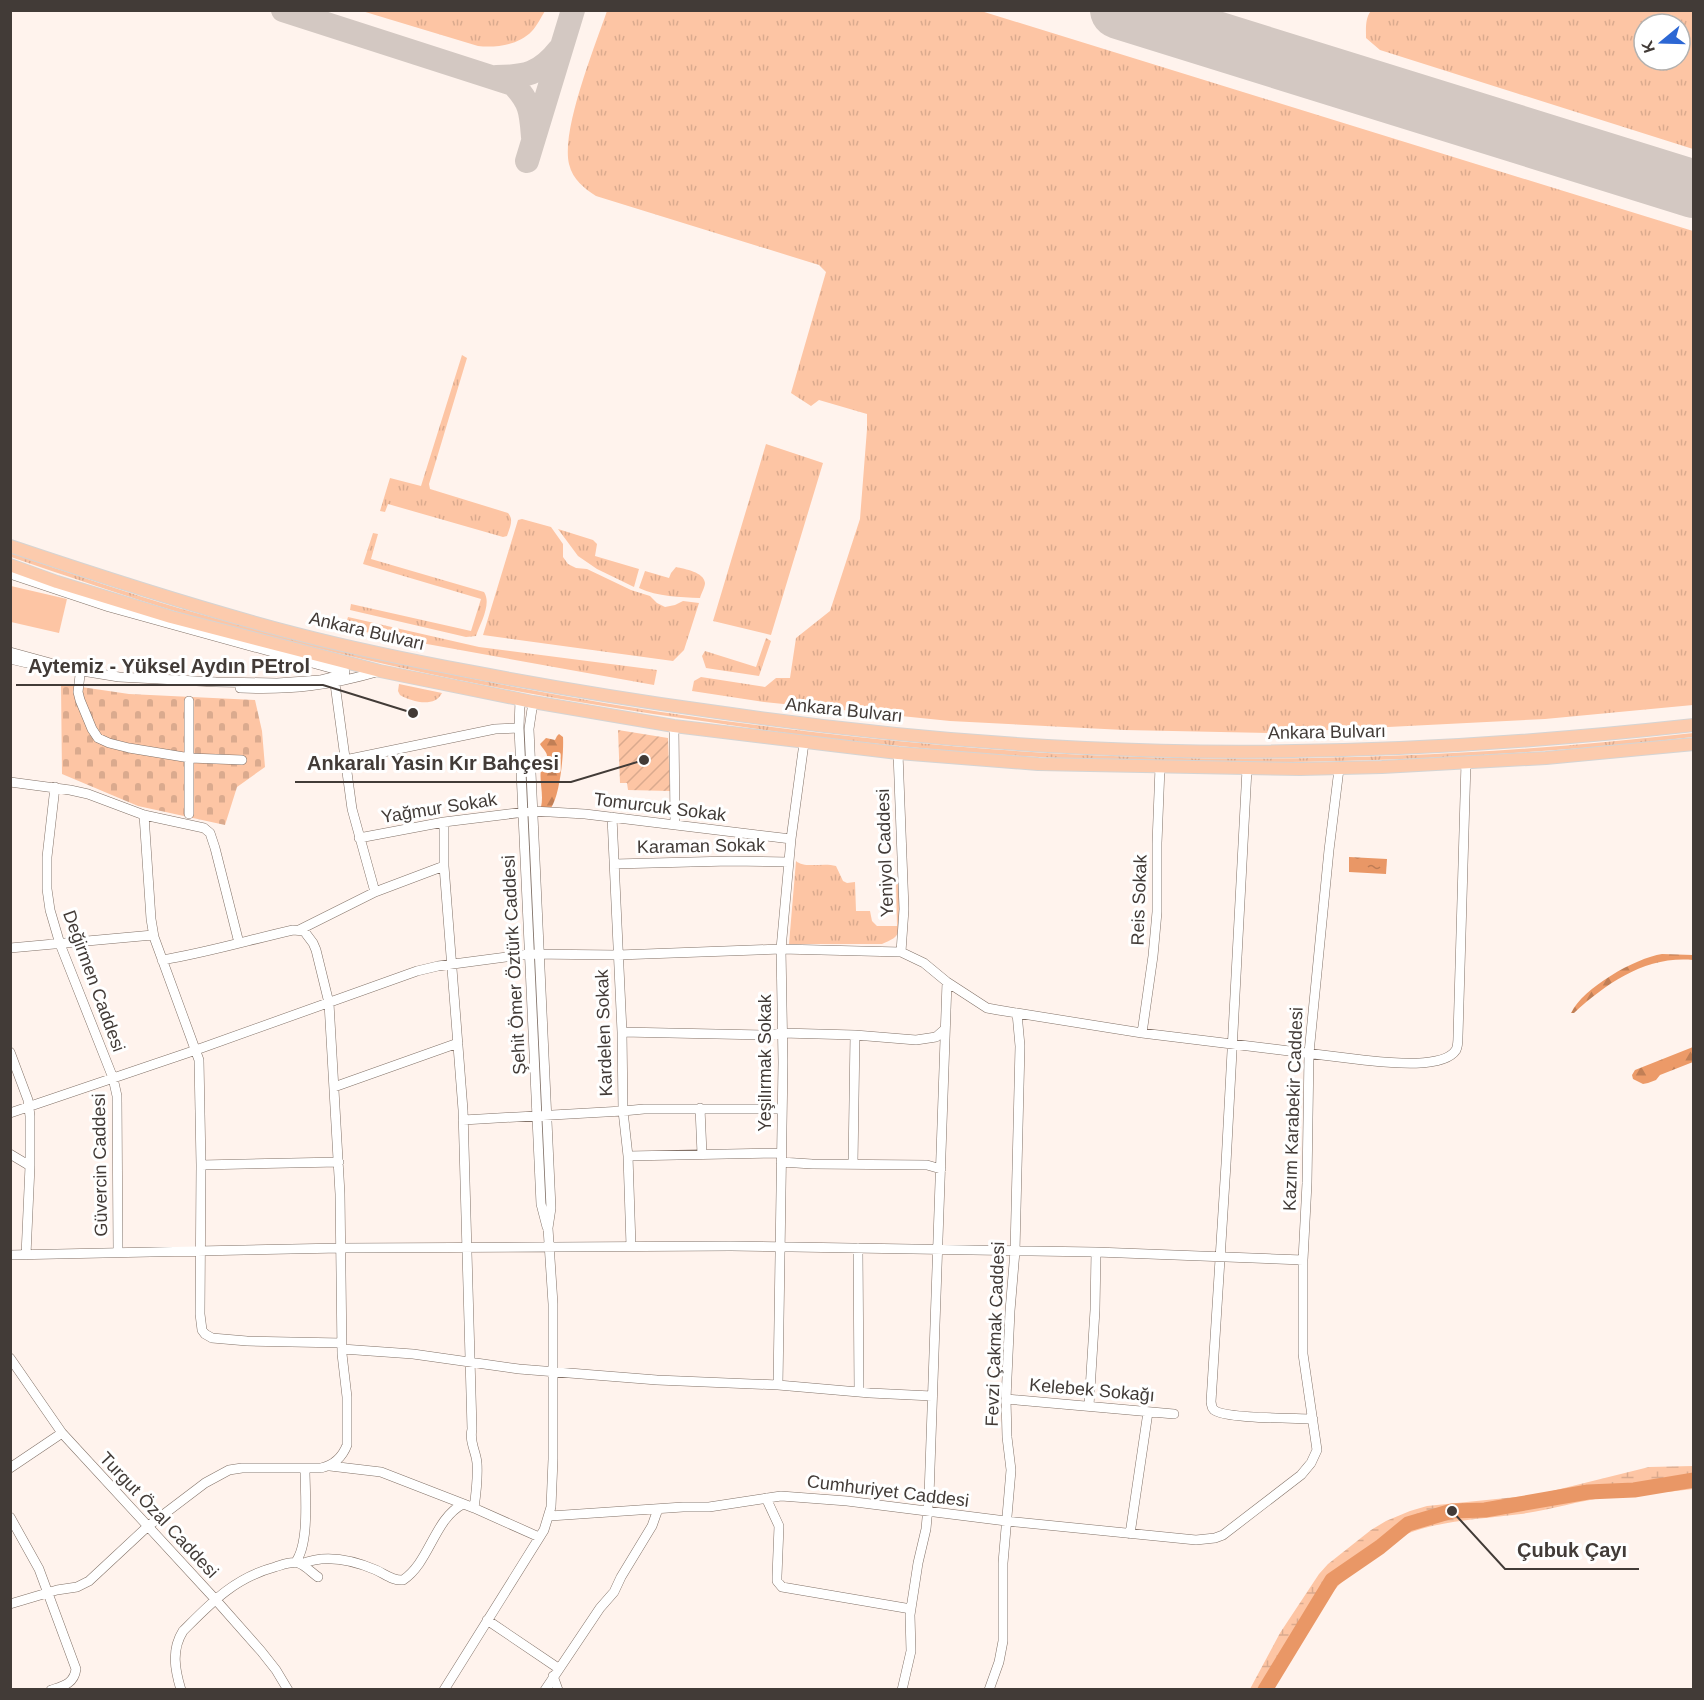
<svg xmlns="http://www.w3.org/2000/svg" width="1704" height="1700" font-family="Helvetica,sans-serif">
<defs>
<pattern id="grass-tufts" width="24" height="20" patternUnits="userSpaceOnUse" patternTransform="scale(1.5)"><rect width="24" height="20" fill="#fdc5a4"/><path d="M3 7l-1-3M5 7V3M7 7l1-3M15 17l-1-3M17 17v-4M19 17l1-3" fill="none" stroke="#daaa8e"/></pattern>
<pattern id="forest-firs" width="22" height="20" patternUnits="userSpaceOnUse" patternTransform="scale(1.5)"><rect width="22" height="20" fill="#ec9a68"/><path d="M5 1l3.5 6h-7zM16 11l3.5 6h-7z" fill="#c17f56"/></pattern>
<pattern id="wetland-marsh" width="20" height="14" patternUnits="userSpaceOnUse" patternTransform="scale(1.5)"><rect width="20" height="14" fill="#fdc5a4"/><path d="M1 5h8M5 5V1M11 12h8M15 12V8" fill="none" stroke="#daaa8e"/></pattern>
<pattern id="cemetery-stones" width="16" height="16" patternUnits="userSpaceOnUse" patternTransform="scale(1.5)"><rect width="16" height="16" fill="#fdc5a4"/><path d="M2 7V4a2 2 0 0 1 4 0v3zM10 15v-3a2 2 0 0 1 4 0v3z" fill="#daaa8e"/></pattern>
<pattern id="garden-furrows" width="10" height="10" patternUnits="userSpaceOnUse" patternTransform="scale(1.5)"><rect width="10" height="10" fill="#fdc5a4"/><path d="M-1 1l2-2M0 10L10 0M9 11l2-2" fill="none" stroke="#daaa8e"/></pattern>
<pattern id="water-ripples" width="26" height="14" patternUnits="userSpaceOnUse" patternTransform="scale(1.5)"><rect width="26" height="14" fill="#e99766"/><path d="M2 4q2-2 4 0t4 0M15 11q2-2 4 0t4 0" fill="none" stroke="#be7c55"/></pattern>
</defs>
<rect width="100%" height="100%" fill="#fff3ed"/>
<!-- grass -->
<path fill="url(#grass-tufts)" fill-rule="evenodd" d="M362 11H545C541 17 537 26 532 31 519 45 496 48 478 46Z
M607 11H981L1693 231V705L1545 719 1269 733 1124 730 950 721 764 702 692 691 694 681 701 677 765 687 776 678H790L796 638 830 611 860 519 867 429V414L819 400 811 406 791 393 826 272 819 265 596 196C584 188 573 180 569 164 561 130 595 46 607 11Z
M1371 11H1693V149L1380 50 1366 38C1366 29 1365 18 1371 11ZM1644 24H1680V60H1644Z
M462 355 467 358 429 484 430 489 508 513C514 520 510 527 507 536L503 537 388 504 385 512 380 511 390 478 421 486Z
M766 444 823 463 771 635 713 621Z
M522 519 551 527 563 544V557L568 564 576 568 587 569 631 590 650 596 657 603 665 607 675 605 683 601 699 603 684 650 673 661 483 635 518 520Z
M558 529 593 540 597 544 595 556 639 569 634 587 597 569 578 556Z
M373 533 378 534 371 559 484 592C492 604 480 624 476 636L466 637 350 610 351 604 471 631 481 599 363 564Z
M11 553C67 572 124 592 182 609 355 658 532 694 710 719 835 736 960 749 1086 755 1288 764 1492 756 1693 733V737C1605 748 1517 753 1428 758 1246 766 1062 764 880 744 821 738 761 730 702 721 557 701 414 674 273 637 242 629 212 622 181 613 124 596 67 576 11 557Z
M676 567C685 569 704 572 705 583 705 587 701 594 700 598 680 597 658 597 639 588L645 571 669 578 671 573Z
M348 617 479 647 657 670 654 685 377 635 345 626Z
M766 638 771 641 759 676 706 668 702 656 705 651 756 667Z
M399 684 442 693C435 708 412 702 400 695L398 691Z
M796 861C805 869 823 862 836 866L843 881 847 883 855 882 856 911H870L872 921 877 926H897L896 880H900V929C897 938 891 940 882 944H789Z"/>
<!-- forest -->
<path fill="url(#forest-firs)" d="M559 734 563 737C564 753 560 795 551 808L541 807C544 794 539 782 541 769 542 764 547 761 547 756 547 752 542 748 540 744L546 738 555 740 557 736Z
M1662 954 1693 955V960C1646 956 1608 982 1574 1013H1571C1583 988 1635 958 1662 954Z
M1693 1047V1062L1660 1075 1656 1080 1648 1083 1643 1084 1633 1079 1632 1075 1635 1070Z"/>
<!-- wetland -->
<path fill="url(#wetland-marsh)" d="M1693 1466V1489C1665 1493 1635 1493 1607 1497 1578 1501 1550 1510 1521 1514 1483 1519 1440 1520 1404 1535 1376 1547 1350 1572 1330 1595L1271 1689H1250L1280 1633 1319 1574 1328 1564 1371 1530 1386 1521 1410 1511 1427 1506 1536 1495 1649 1467Z"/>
<!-- cemetery -->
<path fill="url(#cemetery-stones)" d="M61 684 129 694 255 700 262 731 265 767 237 787 225 825 138 806 62 774Z"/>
<!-- garden -->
<path fill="url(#garden-furrows)" d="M618 730 668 738 670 791 628 790 627 783H620Z"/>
<!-- pitch -->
<path fill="#fdc5a4" d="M11 586 67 599 59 633 11 622Z"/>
<!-- water -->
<path fill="url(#water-ripples)" d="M1349 857 1387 859 1386 874 1349 872Z"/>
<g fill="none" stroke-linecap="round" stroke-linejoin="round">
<!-- river -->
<path stroke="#e99766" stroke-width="15" d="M1265 1690 1332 1580 1380 1547 1408 1524 1452 1511 1485 1510 1588 1492 1634 1490 1694 1480"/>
<!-- taxiway -->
<path stroke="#d3c8c2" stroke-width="24" d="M283 10 513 84C531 103 531 112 533 137
M496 77C525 77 540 74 559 50
M527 161 573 10"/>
<!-- runway -->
<path stroke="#d3c8c2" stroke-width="58" d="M1119 10 1694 189"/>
<!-- minor casing -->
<g stroke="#827268" stroke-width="10">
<path id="minor" d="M10 574 109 607 345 672 344 674 320 680 277 683 216 682 119 677 76 670 10 652
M10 659 27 663
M80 675 78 692 80 700 92 729 98 738 109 743 129 748 190 758 242 760
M335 684 352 809 375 892
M240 688C292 690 329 686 380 671
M520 700 519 728 541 1204 547 1227
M189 701V814
M674 726 675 825
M898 753 904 909 901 952
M345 760 495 729 519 728
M1247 769 1226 1164 1211 1402C1212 1406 1211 1407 1214 1410 1225 1419 1296 1418 1313 1419
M10 782 70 790 88 794 144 815 204 828 210 833 215 848 239 943
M55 787 47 857V889L50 910 60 944 113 1078 117 1096 118 1252
M144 815 151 919 154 937 199 1060 201 1165 200 1314 202 1330 205 1334 212 1338 247 1341 342 1343
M612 817 622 1032 623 1111 628 1156 631 1246
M444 822V866L463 1110 472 1429C469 1442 476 1451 477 1463 478 1478 476 1494 474 1508
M359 838 444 822 533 811 585 814 791 839
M614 864 730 861 789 862
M299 930 375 892 444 866
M10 948 153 935
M622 1032 767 1035 782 1033 855 1035 916 1040 936 1037 944 1030
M1142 1033 1153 956 1157 912V843L1160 767
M10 1052 28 1100 30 1116V1166L26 1255
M334 1087 458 1043
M700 1108 702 1154
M10 1113 196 1050 417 971 438 966 529 954 618 955 781 949 901 952 924 963 947 982 987 1008 998 1010 1142 1033 1363 1060C1383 1062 1443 1070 1456 1050 1458 1046 1458 1040 1458 1036L1466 762
M463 1120 623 1111 644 1109H782
M10 1154 30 1166
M628 1156 781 1153
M781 1162 812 1164 927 1165 941 1169
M853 1164 855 1035
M201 1165 339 1162
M858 1248 859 1392
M10 1255 341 1248 731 1246 1096 1252 1303 1260
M342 1349 413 1354 519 1369 657 1380 778 1385 870 1393 932 1396
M10 1358 62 1433 215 1599 261 1651 276 1670 288 1690
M778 1385 783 1062 781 949 791 839 804 743
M1006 1399 1174 1414
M1089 1406 1095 1310 1096 1252
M330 1466 381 1472 474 1508 539 1537
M10 1468 62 1433
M766 1498 779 1526 777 1576V1581L782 1587 911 1609
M550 1516 683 1507H709L781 1496 847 1501 1006 1521 1196 1540 1215 1538 1223 1535 1301 1475 1311 1463 1317 1450 1303 1354V1260L1307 1183 1309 1053 1329 850 1339 769
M10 1517 39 1569 76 1669C74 1684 63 1686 51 1690
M1130 1534 1148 1412
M295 1563C310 1544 305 1494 305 1469
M301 1564C325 1554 353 1560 376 1570 385 1574 393 1581 403 1580 430 1562 434 1519 463 1504
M10 1604 57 1590 77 1587 89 1581 147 1527 205 1483 229 1470 242 1468H321C334 1465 342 1458 347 1445V1397L342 1354 340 1194 329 1003 316 950 313 943 304 931 293 930C249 940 206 953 162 960
M487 1620 558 1668
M553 1676 558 1690
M181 1690C175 1670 171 1650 183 1631 211 1603 234 1578 275 1567 282 1565 291 1561 298 1563 305 1565 312 1573 318 1577
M444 1690 544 1530 551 1507 553 1459V1304L548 1228 551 1208 529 729 533 702
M545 1690 600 1608 614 1592 621 1577 652 1526 658 1509
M902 1690 911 1651 910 1615 918 1563 926 1529 929 1496 947 982
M989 1690 999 1662 1003 1641V1563L1011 1470 1007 1437 1006 1399 1010 1311 1015 1251 1020 1046 1017 1013"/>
</g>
<!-- major casing -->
<g stroke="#d5d4d3" stroke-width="14">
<path id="major" d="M10 546C105 578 200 609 297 634 355 649 414 661 473 672 552 687 631 700 710 711 835 729 960 742 1086 748 1288 758 1493 747 1694 725
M10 565 57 582 171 617 380 671 533 702 674 726 898 753 1038 764 1300 769 1382 767 1546 758 1694 744"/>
</g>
<!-- minor -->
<use href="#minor" stroke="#fff" stroke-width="9"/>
<!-- major -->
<use href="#major" stroke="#fccbad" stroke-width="12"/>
</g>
<g text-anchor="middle" stroke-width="6" stroke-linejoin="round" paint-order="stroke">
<!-- street labels -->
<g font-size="18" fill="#423b37" stroke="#fff">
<text transform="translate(367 631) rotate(13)" y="6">Ankara Bulvarı</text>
<text transform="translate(844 710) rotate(6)" y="6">Ankara Bulvarı</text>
<text transform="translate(1327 732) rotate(-1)" y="6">Ankara Bulvarı</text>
<text transform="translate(660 807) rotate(7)" y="6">Tomurcuk Sokak</text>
<text transform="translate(439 808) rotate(-9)" y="6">Yağmur Sokak</text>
<text transform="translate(701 846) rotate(-1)" y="6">Karaman Sokak</text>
<text transform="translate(885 853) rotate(-92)" y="6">Yeniyol Caddesi</text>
<text transform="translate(1139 900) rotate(-88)" y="6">Reis Sokak</text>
<text transform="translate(514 965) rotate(-93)" y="6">Şehit Ömer Öztürk Caddesi</text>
<text transform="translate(94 981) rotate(70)" y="6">Değirmen Caddesi</text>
<text transform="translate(604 1033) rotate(-92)" y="6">Kardelen Sokak</text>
<text transform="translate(765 1063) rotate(-90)" y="6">Yeşilırmak Sokak</text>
<text transform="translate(1293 1109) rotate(-88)" y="6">Kazım Karabekir Caddesi</text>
<text transform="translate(100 1165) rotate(-91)" y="6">Güvercin Caddesi</text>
<text transform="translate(995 1334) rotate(-88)" y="6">Fevzi Çakmak Caddesi</text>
<text transform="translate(1092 1390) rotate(5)" y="6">Kelebek Sokağı</text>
<text transform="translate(888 1491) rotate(7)" y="6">Cumhuriyet Caddesi</text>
<text transform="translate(159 1515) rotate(47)" y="6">Turgut Özal Caddesi</text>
</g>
</g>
<!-- callouts -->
<path fill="none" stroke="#423b37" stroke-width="2" d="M413 713L323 685H16M644 760L571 782H295M1452 1511L1505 1569H1639"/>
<g fill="#423b37" stroke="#fff" stroke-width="2">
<circle cx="413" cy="713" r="6"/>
<circle cx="644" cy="760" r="6"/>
<circle cx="1452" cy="1511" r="6"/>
</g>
<g font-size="20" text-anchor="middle" font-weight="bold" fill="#423b37" stroke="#fff" stroke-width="6" stroke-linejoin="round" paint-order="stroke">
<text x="169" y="673">Aytemiz - Yüksel Aydın PEtrol</text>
<text x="433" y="770">Ankaralı Yasin Kır Bahçesi</text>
<text x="1572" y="1557">Çubuk Çayı</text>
</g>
<!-- border -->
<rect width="1704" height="1700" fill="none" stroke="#423b37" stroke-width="24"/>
<!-- north arrow -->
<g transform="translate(1662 42) rotate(251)"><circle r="28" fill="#ffffff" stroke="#b3b1af" stroke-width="1.5"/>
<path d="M0-4.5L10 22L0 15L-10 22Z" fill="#2c67d4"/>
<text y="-9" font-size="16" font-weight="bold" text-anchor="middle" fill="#423b37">K</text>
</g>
</svg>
